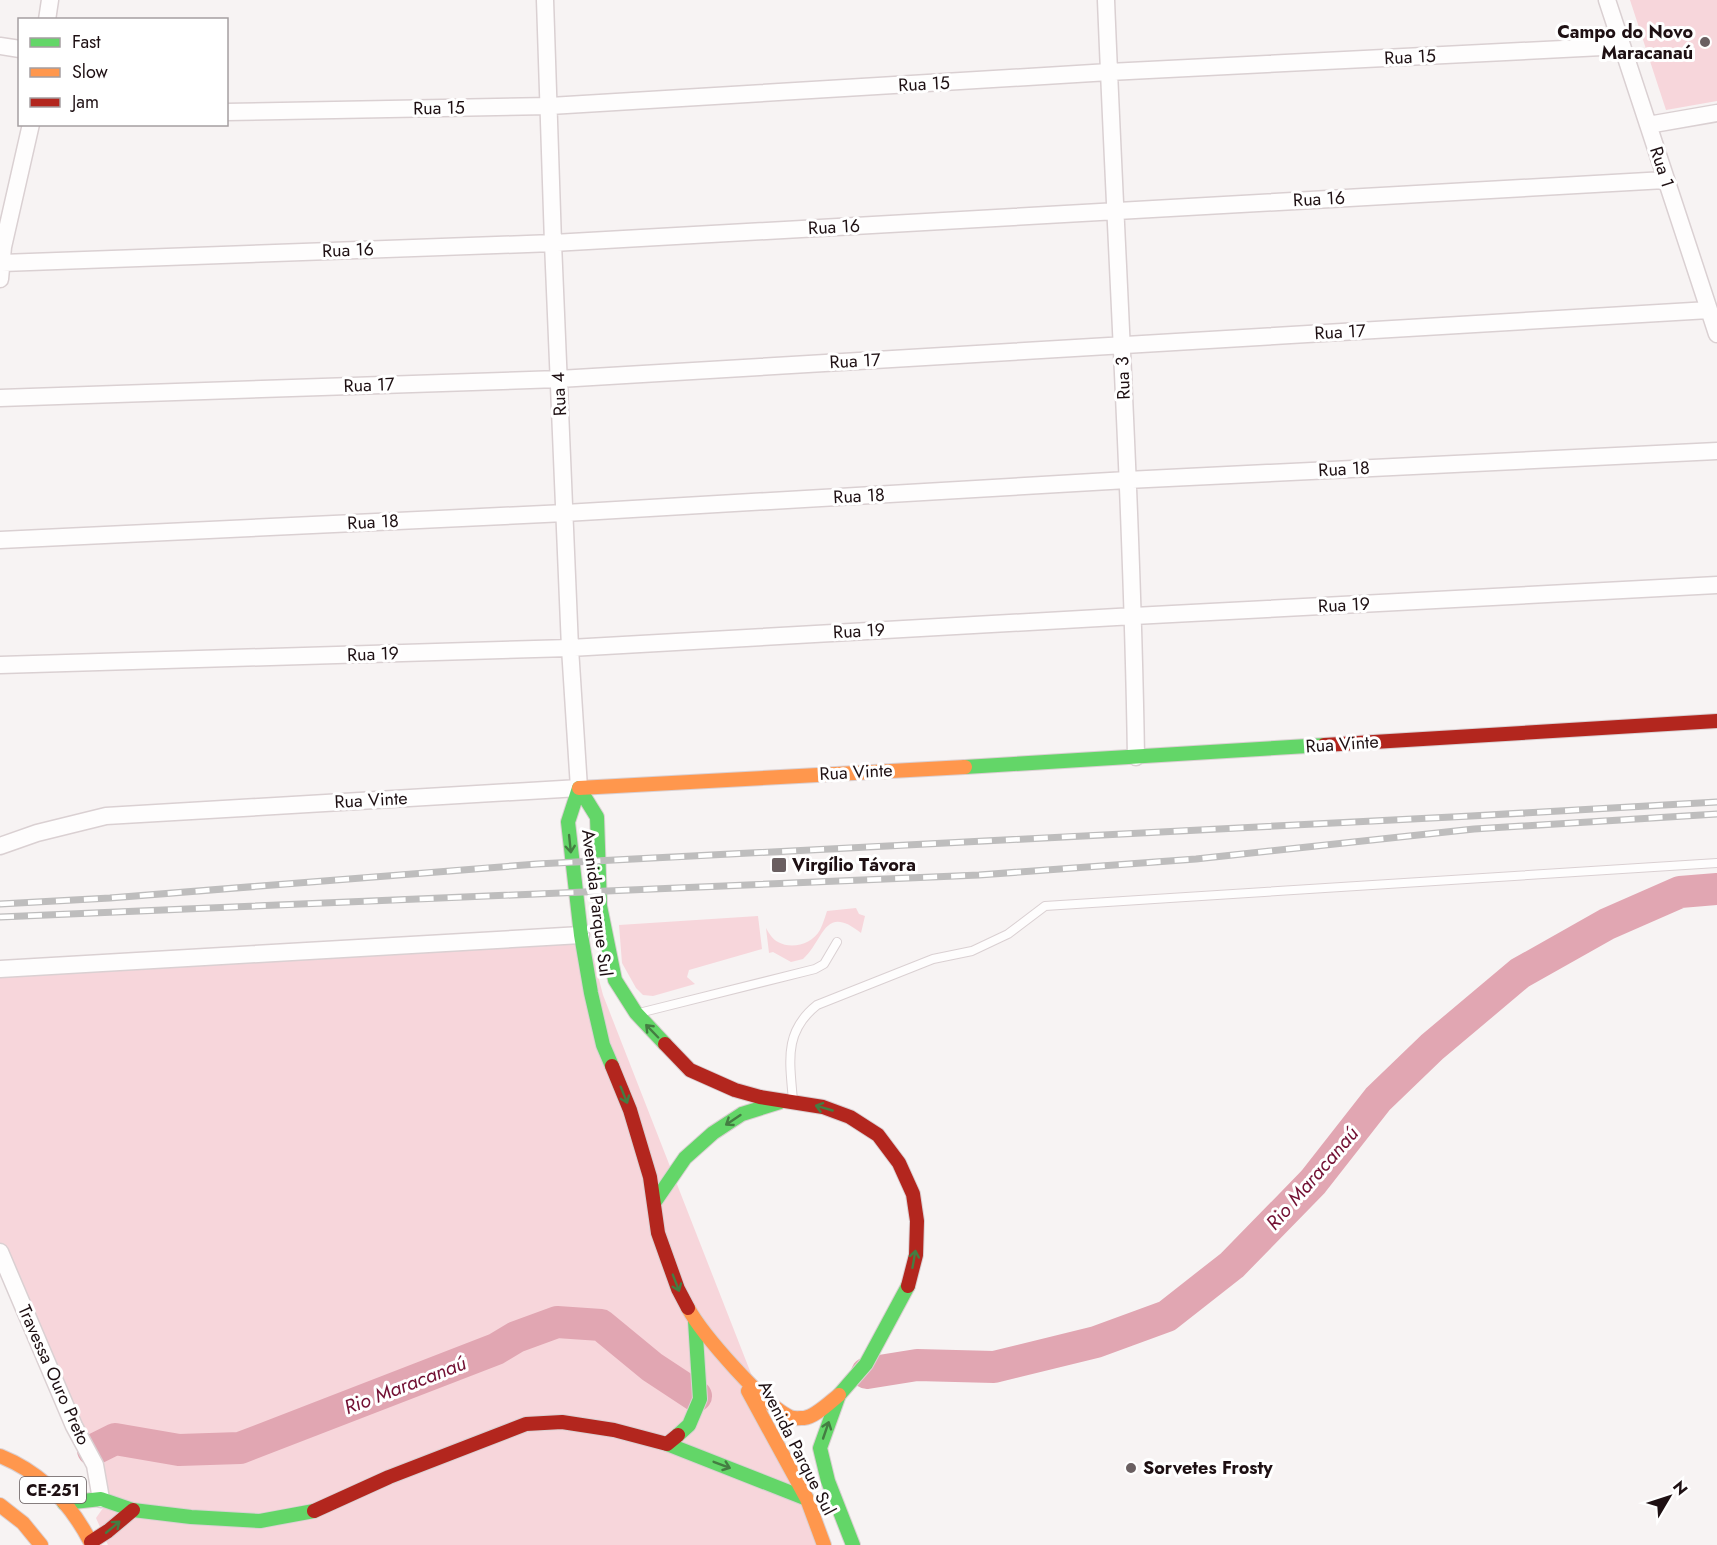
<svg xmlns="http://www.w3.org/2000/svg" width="1717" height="1545" font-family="Jost,sans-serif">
<rect width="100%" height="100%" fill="#f7f3f3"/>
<!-- green -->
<path fill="#f7d6db" d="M1630 0H1717V101L1666 110Z
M856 908 859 914 865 916 861 933C824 903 824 940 803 959L791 962 773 952 769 953 766 928C769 933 772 939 778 942 792 950 812 944 820 930 823 924 825 917 827 911Z
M758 916 762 949 689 970 687 977 695 984 653 996 643 995 636 988 622 963 619 925Z
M588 937 603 995 818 1545H108L96 1518 108 1501 69 1434 0 1269V968Z"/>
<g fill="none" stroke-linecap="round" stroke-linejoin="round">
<!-- river -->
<path stroke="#e1a6b2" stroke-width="32" d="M867 1373 917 1365 994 1367 1096 1342 1167 1316 1232 1265 1313 1182 1378 1099 1432 1047 1520 973 1607 924 1680 892 1717 889
M93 1450 115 1439 179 1450 240 1448 496 1349 516 1337 557 1322 601 1325 652 1367 696 1396"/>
<!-- lane casing -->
<g stroke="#dad0d2" stroke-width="10">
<path id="lane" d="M639 1013 815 969 824 964 837 942
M793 1101C790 1062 783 1032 817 1005L933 959 972 951 1008 934 1045 906 1717 863"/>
</g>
<!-- street casing -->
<g stroke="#dad0d2" stroke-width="19">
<path id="street" d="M1106 0C1116 252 1132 504 1136 757
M1607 0 1717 334
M47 20 50 0
M0 46 20 49
M226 112 550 106 1109 72 1622 46
M1648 125 1717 113
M2 263 553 243 1665 180
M0 279 3 247 31 124
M0 398 559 379 1709 310
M0 540 565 513 1127 480 1717 451
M0 665 570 648 1134 616 1717 585
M0 846 37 833 106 816 579 788 570 648 553 243 545 0
M0 969 581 935
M0 1252 74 1426 95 1465 101 1499"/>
</g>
<!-- fast casing -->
<g stroke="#dad0d2" stroke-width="16">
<path id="fast" d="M965 767 1324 745
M579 788 597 817 600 906 615 980 636 1013 665 1044
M579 788 568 822 581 935 591 993 603 1045 612 1066
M654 1203 685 1158 713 1133 742 1114 780 1102
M678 1435 689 1425 700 1399 695 1321
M667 1444 807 1499
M64 1503 101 1499 133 1510 191 1517 260 1521 314 1511
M853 1545 828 1481 820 1448 839 1395 866 1364 908 1286"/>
</g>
<!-- slow casing -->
<g stroke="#dad0d2" stroke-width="16">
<path id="slow" d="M579 788 965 767
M688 1308C702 1334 764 1405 790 1417 794 1419 800 1418 804 1418 815 1417 830 1402 839 1395
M748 1391 807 1499 824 1545
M0 1456C42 1473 72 1505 92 1545
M0 1505 23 1523 41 1545"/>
</g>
<!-- jam casing -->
<g stroke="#dad0d2" stroke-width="16">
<path id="jam" d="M1324 745 1717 721
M665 1044 690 1070 735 1090 760 1097 823 1107 850 1117 878 1135 899 1163 913 1194 917 1221 916 1255 908 1286
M612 1066 630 1110 650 1177 658 1233 678 1289 688 1308
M314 1511 389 1477 526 1424 562 1422 614 1430 667 1444 678 1435
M91 1542 108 1531 133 1510"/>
</g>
<!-- lane -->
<use href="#lane" stroke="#fefdfd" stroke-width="8"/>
<!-- street -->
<use href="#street" stroke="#fefdfd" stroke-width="16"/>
<!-- fast -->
<use href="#fast" stroke="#63d668" stroke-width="14"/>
<!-- slow -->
<use href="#slow" stroke="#ff974d" stroke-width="14"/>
<!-- jam -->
<use href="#jam" stroke="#b3261e" stroke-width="14"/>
<!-- rail casing -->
<g stroke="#bebdbd" stroke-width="7">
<path id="rail" d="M0 904 110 898 537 864 1471 816 1717 802
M0 917 979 875 1196 859 1474 829 1717 814"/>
</g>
<!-- rail -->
<use href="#rail" stroke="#fff" stroke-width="4.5" stroke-dasharray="14" stroke-linecap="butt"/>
</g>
<!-- one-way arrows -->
<defs><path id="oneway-shaft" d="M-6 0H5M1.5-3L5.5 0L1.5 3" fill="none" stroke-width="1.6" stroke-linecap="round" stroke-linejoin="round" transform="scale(1.5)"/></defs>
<g stroke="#447d42">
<use href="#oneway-shaft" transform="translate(570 844) rotate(84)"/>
<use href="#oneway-shaft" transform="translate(652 1031) rotate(-134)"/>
<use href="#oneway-shaft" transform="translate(624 1095) rotate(68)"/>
<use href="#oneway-shaft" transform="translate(824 1108) rotate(-164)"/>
<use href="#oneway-shaft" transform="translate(733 1120) rotate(146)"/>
<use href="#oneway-shaft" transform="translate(914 1259) rotate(-80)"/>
<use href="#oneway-shaft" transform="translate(676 1283) rotate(69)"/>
<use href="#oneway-shaft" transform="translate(826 1430) rotate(-71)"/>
<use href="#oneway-shaft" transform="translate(722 1465) rotate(21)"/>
<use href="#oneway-shaft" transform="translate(113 1527) rotate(-40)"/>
</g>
<!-- markers -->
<g fill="#6a5f61" stroke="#fff" stroke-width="2">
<circle cx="1705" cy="42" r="6"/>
<rect x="771" y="857" width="16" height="16" rx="3"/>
<circle cx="1131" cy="1468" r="6"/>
</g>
<g text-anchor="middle" stroke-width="6" stroke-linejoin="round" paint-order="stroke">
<!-- shield labels -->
<rect fill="#fff" stroke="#62585a" stroke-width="1.5" x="20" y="1477" width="66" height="26" rx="4.5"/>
<g font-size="16" font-weight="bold" fill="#1e1013">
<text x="53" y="1496">CE-251</text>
</g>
<!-- poi labels -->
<g font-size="18" font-weight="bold" fill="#1e1013" stroke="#fff" text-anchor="start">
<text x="1693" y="38" text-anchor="end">Campo do Novo<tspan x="1693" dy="21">Maracanaú</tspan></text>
<text x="792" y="871">Virgílio Távora</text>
<text x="1143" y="1474">Sorvetes Frosty</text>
</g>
<!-- street labels -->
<g font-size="18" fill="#1e1013" stroke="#fff">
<text transform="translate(1410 57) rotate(-3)" y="6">Rua 15</text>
<text transform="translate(924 84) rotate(-3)" y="6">Rua 15</text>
<text transform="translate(439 108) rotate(-1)" y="6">Rua 15</text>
<text transform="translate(1662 167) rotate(72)" y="6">Rua 1</text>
<text transform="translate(1319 199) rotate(-3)" y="6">Rua 16</text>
<text transform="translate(834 227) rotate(-3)" y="6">Rua 16</text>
<text transform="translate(348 250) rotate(-2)" y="6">Rua 16</text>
<text transform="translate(1340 332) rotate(-3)" y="6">Rua 17</text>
<text transform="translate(855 361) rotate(-3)" y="6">Rua 17</text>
<text transform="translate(1123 378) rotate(-92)" y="6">Rua 3</text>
<text transform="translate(369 385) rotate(-2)" y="6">Rua 17</text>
<text transform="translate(559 394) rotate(-93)" y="6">Rua 4</text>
<text transform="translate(1344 469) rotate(-3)" y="6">Rua 18</text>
<text transform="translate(859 496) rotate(-3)" y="6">Rua 18</text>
<text transform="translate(373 522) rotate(-3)" y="6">Rua 18</text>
<text transform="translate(1344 605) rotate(-3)" y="6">Rua 19</text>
<text transform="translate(859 631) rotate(-3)" y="6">Rua 19</text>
<text transform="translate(373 654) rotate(-2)" y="6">Rua 19</text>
<text transform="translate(1342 744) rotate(-4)" y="6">Rua Vinte</text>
<text transform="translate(856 772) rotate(-3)" y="6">Rua Vinte</text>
<text transform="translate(371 800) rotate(-3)" y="6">Rua Vinte</text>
<text transform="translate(597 903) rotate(83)" y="6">Avenida Parque Sul</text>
<text transform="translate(54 1375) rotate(66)" y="6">Travessa Ouro Preto</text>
<text transform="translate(797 1448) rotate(63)" y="6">Avenida Parque Sul</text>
</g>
<!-- water labels -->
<g font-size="20" font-style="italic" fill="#721033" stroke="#fff">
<text transform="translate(1312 1178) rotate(-49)" y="7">Rio Maracanaú</text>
<text transform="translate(405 1385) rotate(-21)" y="7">Rio Maracanaú</text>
</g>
</g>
<!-- legend -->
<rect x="18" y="18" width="210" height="108" fill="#ffffff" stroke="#a59fa1" stroke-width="1.5"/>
<rect x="30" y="38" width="30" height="9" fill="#63d668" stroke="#a59fa1" stroke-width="1.5"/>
<text x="72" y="48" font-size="18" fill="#1e1013">Fast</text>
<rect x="30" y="68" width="30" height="9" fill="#ff974d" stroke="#a59fa1" stroke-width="1.5"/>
<text x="72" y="78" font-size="18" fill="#1e1013">Slow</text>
<rect x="30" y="98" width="30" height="9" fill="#b3261e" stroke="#a59fa1" stroke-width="1.5"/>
<text x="72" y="108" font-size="18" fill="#1e1013">Jam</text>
<!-- north arrow -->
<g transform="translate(1669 1497) rotate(51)" stroke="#ffffff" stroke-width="4.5" paint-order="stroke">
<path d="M0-4.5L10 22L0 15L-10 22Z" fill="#1e1013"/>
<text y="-9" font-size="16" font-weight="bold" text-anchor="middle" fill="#1e1013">N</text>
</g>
</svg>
